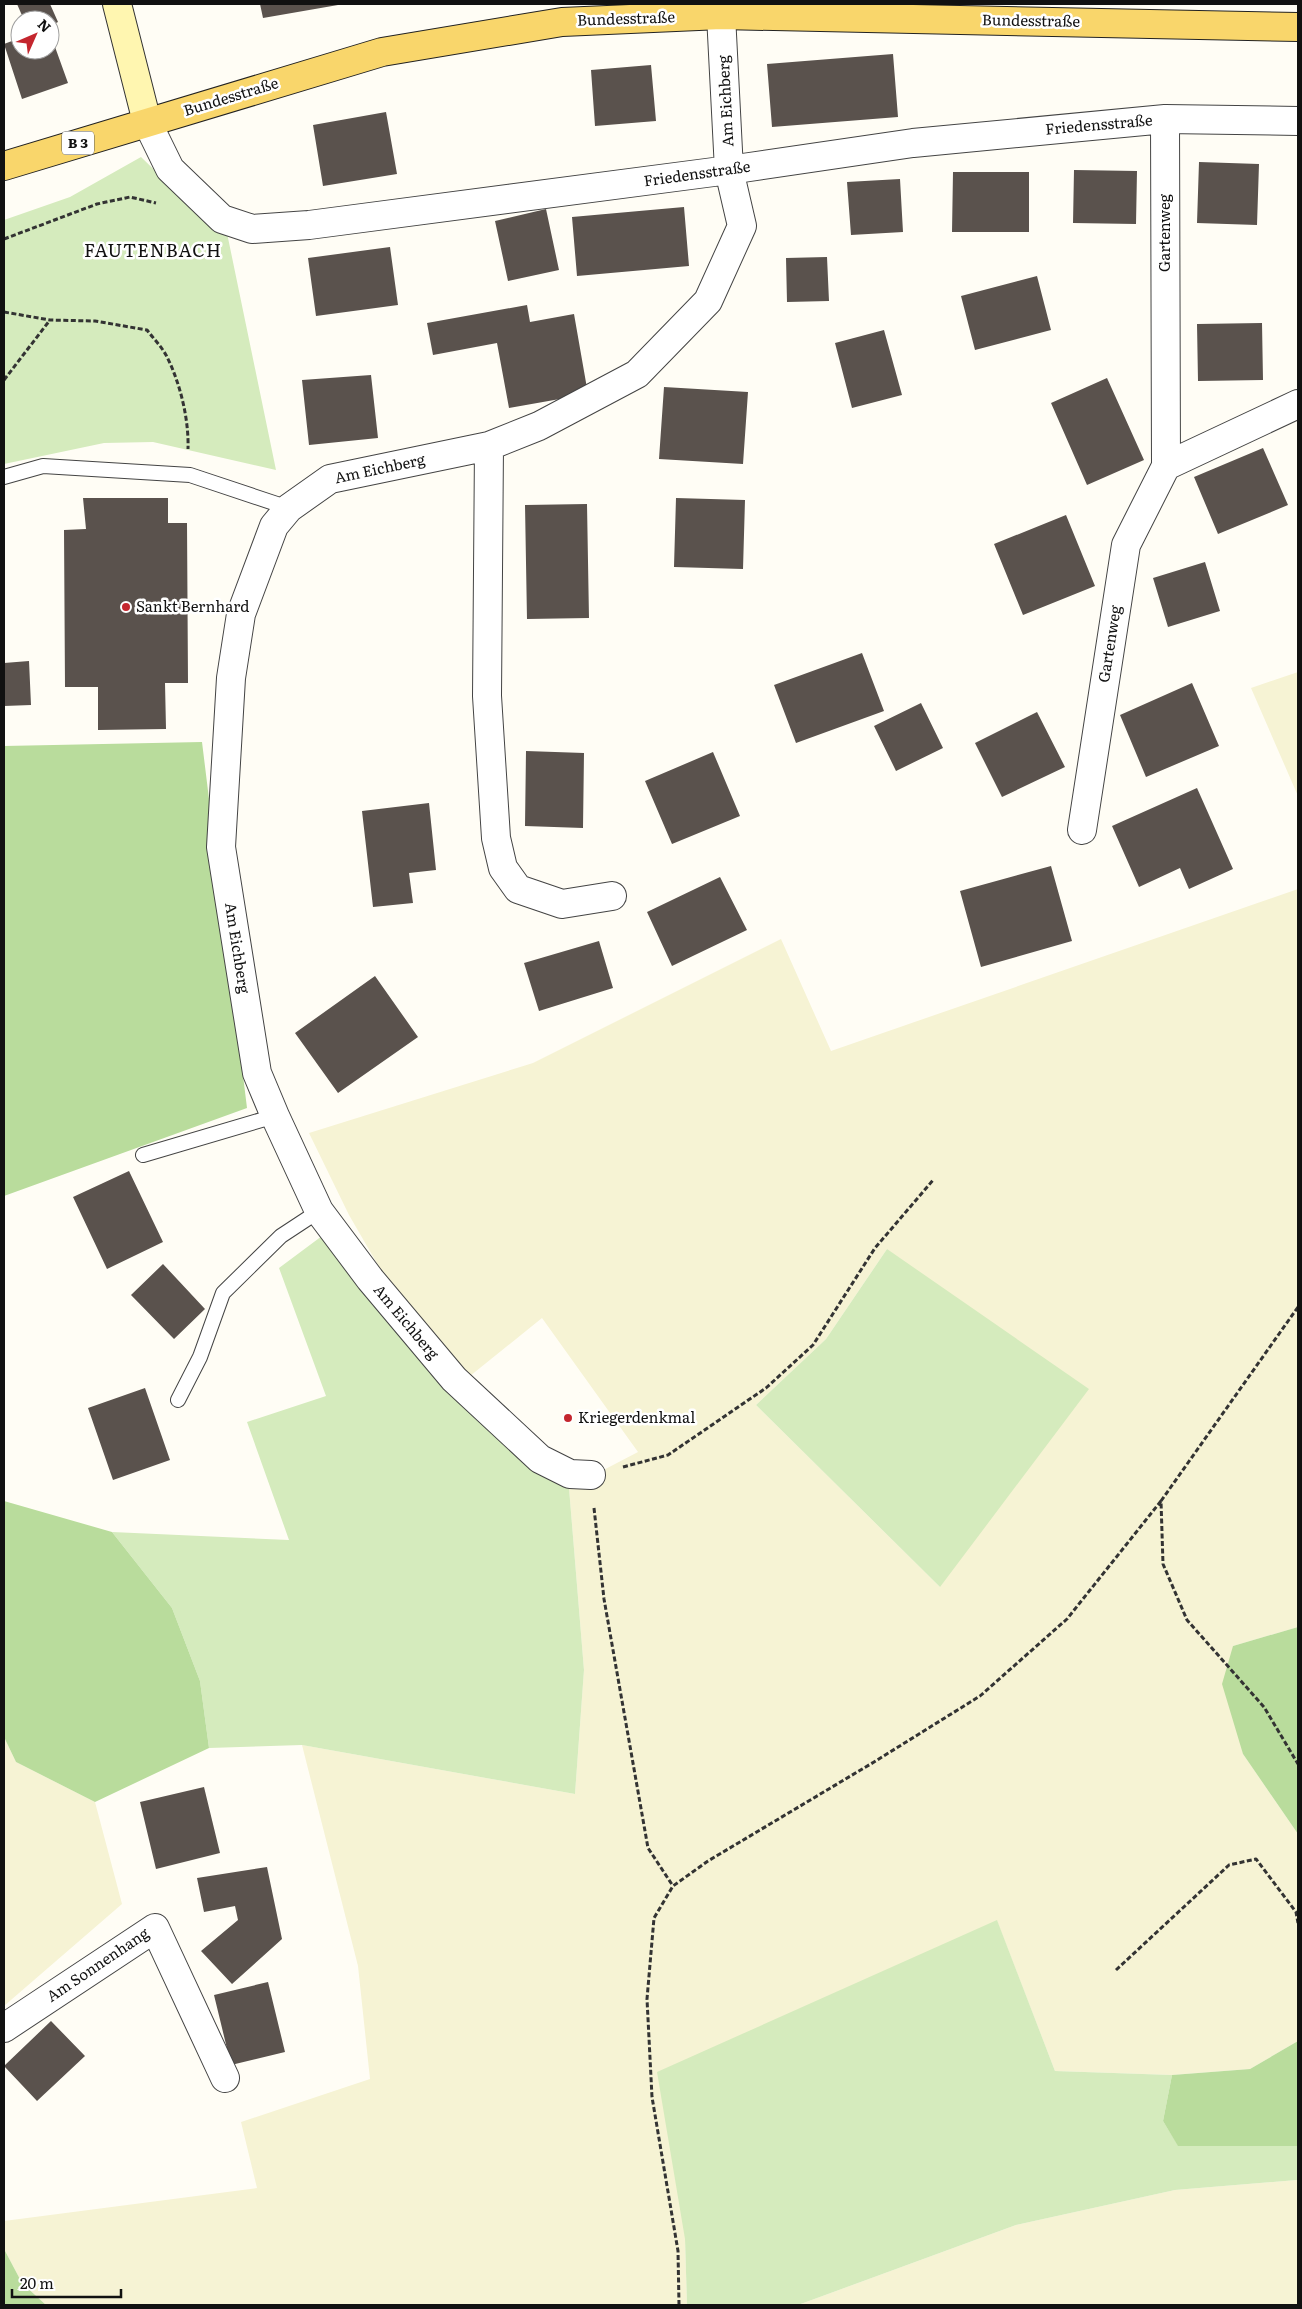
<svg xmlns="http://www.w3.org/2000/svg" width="1302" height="2309" font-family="Literata,serif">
<rect width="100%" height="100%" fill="#fffdf5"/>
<!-- farmland -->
<path fill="#f6f3d4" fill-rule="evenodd" d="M1298 672V796L1251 688Z
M1298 889V1627L1233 1646 1243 1754 1298 1834V2041L1250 2069 1172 2075 1055 2071 997 1921 685 2239 687 2305H46L22 2283 4 2249V2221L257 2188 241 2122 370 2079 358 1966 302 1745 575 1794 584 1670 569 1488 638 1452 542 1318 470 1376 393 1291 349 1215 309 1133 533 1063 781 939 831 1051ZM887 1249 940 1587 756 1405 826 1339Z
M4 1737 16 1762 95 1802 122 1904 4 2006Z
M1298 2177V2305H798L1016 2225 1175 2190 1297 2180Z"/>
<!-- green -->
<path fill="#d5ebbd" d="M141 157 174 189 227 233 276 470 153 442 104 443 4 464V220L70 197Z
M326 1233 569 1488 584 1670 575 1794 302 1745 209 1748 200 1681 172 1608 112 1532 289 1540 247 1422 326 1396 279 1268Z
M887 1249 1089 1389 940 1587 756 1405 826 1339Z
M997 1920 1055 2071 1172 2075 1163 2121 1178 2145 1298 2146 1297 2180 1175 2190 1016 2225 798 2305H687L685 2239 657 2072Z"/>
<!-- forest -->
<path fill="#b9dc9c" d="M202 742 247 1108 4 1196V746Z
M4 1501 112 1532 172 1608 200 1681 209 1748 95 1802 16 1762 4 1737Z
M1298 1627V1834L1243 1754 1222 1684 1233 1646Z
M1298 2041V2146H1178L1163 2121 1172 2075 1250 2069Z
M4 2249 22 2283 46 2305H4Z"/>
<!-- building -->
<path fill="#5a524d" d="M17 4H50L58 22 50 26V20H24Z
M260 4H338V5L263 18Z
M50 33 68 83 22 99 4 44 20 38V50H50Z
M893 54 898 117 772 127 767 64Z
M651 65 656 121 595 126 591 70Z
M386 112 397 174 323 186 313 125Z
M1199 162 1259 164 1257 225 1197 223Z
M1074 170 1137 171 1136 224 1073 223Z
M953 172H1029V232H952Z
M900 179 903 232 851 235 847 182Z
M684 207 689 266 577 276 572 217Z
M546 209 559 270 508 281 495 221Z
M390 247 398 305 316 316 308 258Z
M827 257 829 301 787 302 786 258Z
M1037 276 1051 330 975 350 961 296Z
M527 305 530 322 574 314 588 394 509 408 497 343 433 355 427 323Z
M1262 323 1263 380 1198 381 1197 324Z
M884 330 902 395 852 408 835 343Z
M371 375 378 438 309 445 302 380Z
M1107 378 1144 460 1087 485 1051 403Z
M664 387 748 392 743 464 659 459Z
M1263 448 1288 505 1218 534 1194 477Z
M83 498H168V523H187L188 683H165L166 729 98 730V687H65L64 530 86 529Z
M676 498 745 500 743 569 674 567Z
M587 504 589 618 527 619 525 505Z
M1066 515 1095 586 1023 615 994 544Z
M1205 562 1220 611 1168 627 1153 578Z
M862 653 884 711 796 743 774 685Z
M29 661 31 705 4 706V663Z
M1192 683 1219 746 1146 777 1120 715Z
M921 703 943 748 896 771 874 726Z
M1037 712 1065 767 1002 797 975 743Z
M526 751 584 753 583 828 525 826Z
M713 752 740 816 672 844 645 781Z
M1197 788 1233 869 1189 889 1180 868 1139 887 1112 826Z
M429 803 436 870 409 873 413 903 373 907 362 811Z
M1051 866 1072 941 981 967 960 891Z
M720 877 747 930 672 966 647 912Z
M599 941 613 988 539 1011 524 963Z
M375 976 418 1037 338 1093 295 1033Z
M129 1171 163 1242 107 1269 73 1197Z
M163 1264 205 1309 174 1339 131 1295Z
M145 1388 170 1460 113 1480 88 1408Z
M204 1787 220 1853 156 1869 140 1802Z
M267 1867 282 1939 232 1984 201 1951 238 1920 235 1906 204 1912 197 1878Z
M268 1982 285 2052 231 2065 214 1995Z
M51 2021 85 2056 37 2101 4 2066Z"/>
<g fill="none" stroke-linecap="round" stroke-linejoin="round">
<!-- lane casing -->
<g stroke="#444" stroke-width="16">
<path id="lane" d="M4 477 43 466 190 475 289 508
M143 1155 275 1116
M178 1400 200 1357 223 1293 281 1236 319 1211"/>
</g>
<!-- street casing -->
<g stroke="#444" stroke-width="30">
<path id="street" d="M147 122 170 169 222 219 252 229 309 225 729 170 913 143 1165 119 1298 121
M489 446 487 696 496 838 503 868 518 889 562 904 612 896
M1166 466 1298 404
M1082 830 1126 545 1166 466 1165 119
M591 1475 570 1474 540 1459 454 1379 370 1279 319 1211 275 1116 257 1073 221 847 231 678 241 614 274 526 289 508 330 479 489 446 539 426 637 374 708 301 742 226 729 170 721 15
M4 2028 155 1928 225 2078"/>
</g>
<!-- secondary casing -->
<g stroke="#333" stroke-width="30">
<path id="secondary" d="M117 4 147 122"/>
</g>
<!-- primary casing -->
<g stroke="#222" stroke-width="30">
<path id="primary" d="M4 166 382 52 562 22 721 15 1298 27"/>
</g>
<!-- path -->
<path stroke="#333" stroke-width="3" stroke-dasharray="5 2.5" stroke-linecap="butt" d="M4 239 97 204 130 197 156 203
M4 312 50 320 95 321 147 330C153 338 161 346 166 355 180 382 189 419 188 449
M4 380 50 320
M1298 1307 1161 1501 1163 1564 1187 1620 1264 1707 1298 1764
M623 1467 668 1455 766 1388 813 1345 875 1248 934 1179
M594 1508 604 1599 648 1848 673 1886
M1116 1970 1229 1865 1256 1859 1296 1912 1298 1923
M679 2305 678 2251 652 2097 647 1999 654 1918 673 1886 708 1861 874 1762 980 1696 1067 1619 1161 1501"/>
<!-- lane -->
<use href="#lane" stroke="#fff" stroke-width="14"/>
<!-- street -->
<use href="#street" stroke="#fff" stroke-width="28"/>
<!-- secondary -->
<use href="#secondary" stroke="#fff6b0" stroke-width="28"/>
<!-- primary -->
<use href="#primary" stroke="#f9d66b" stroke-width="28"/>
</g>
<!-- markers -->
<g fill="#c4262e" stroke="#fff" stroke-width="2">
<circle cx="126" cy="607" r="5"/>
<circle cx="568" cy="1418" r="5"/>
</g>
<g text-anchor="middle" stroke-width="5" stroke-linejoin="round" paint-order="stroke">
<!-- shield labels -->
<rect fill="#fff" stroke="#585858" stroke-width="1" x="62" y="131.5" width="32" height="23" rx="4"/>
<g font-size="14" font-weight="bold" fill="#111">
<text x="78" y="148">B 3</text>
</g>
<!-- street labels -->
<g font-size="15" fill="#111" stroke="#fff">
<text transform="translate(626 19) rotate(-2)" y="5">Bundesstraße</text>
<text transform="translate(1031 21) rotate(1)" y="5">Bundesstraße</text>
<text transform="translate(231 97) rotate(-17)" y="5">Bundesstraße</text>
<text transform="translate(726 101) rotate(-93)" y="5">Am Eichberg</text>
<text transform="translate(1099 125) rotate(-5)" y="5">Friedensstraße</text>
<text transform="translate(697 174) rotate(-8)" y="5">Friedensstraße</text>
<text transform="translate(1165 233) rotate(-90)" y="5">Gartenweg</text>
<text transform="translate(380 469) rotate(-12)" y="5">Am Eichberg</text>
<text transform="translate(1110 644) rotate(-81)" y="5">Gartenweg</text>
<text transform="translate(237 948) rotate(81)" y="5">Am Eichberg</text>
<text transform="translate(406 1322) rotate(50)" y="5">Am Eichberg</text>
<text transform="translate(98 1965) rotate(-34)" y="5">Am Sonnenhang</text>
</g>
<!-- poi labels -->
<g font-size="15" fill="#111" stroke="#fff" text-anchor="start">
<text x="136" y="612">Sankt Bernhard</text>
<text x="578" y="1423">Kriegerdenkmal</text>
</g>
<!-- quarter labels -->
<g font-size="18" letter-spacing="1" fill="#111" stroke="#fff">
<text x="153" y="257">FAUTENBACH</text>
</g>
</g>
<!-- border -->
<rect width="1302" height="2309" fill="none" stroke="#111111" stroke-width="10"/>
<!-- north arrow -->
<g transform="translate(35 35) rotate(45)"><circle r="24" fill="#ffffff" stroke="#a0a0a0"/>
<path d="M0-4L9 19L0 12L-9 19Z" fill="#c4262e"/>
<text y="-8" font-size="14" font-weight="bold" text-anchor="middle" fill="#111111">N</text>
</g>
<!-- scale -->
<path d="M12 2289v8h109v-8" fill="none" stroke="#111111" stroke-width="2.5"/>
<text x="20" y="2289" font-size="15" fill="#111111" stroke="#ffffff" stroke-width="4" paint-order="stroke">20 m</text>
</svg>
